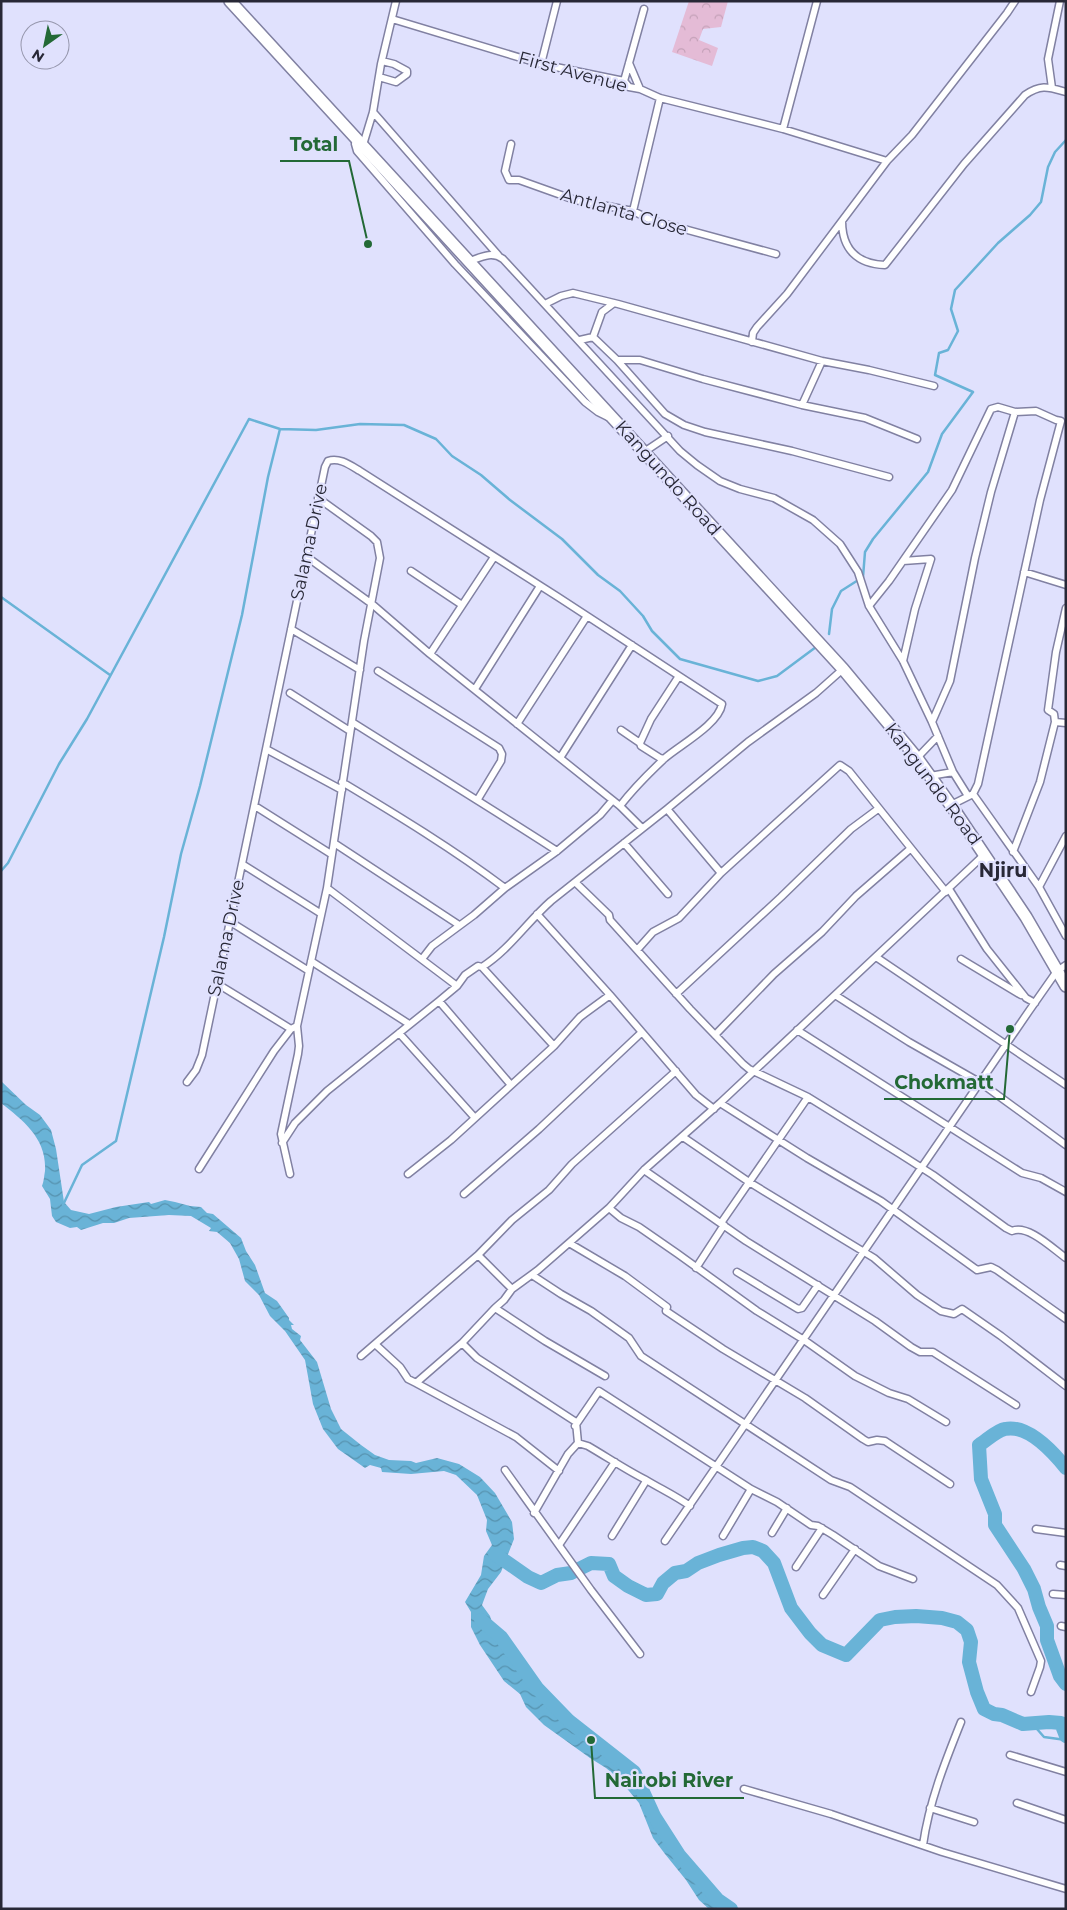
<svg xmlns="http://www.w3.org/2000/svg" width="1067" height="1910" font-family="Montserrat,sans-serif">
<defs>
<pattern id="park-crowns" width="20" height="18" patternUnits="userSpaceOnUse" patternTransform="scale(1.25)"><rect width="20" height="18" fill="#e4bbd6"/><path d="M2 6a3 3 0 1 1 6 0M12 15a3 3 0 1 1 6 0" fill="none" stroke="#c4a1b8"/></pattern>
<pattern id="water-waves" width="16" height="10" patternUnits="userSpaceOnUse" patternTransform="scale(1.25)"><rect width="16" height="10" fill="#69b3d7"/><path d="M0 5q4-4 8 0t8 0" fill="none" stroke="#5692af"/></pattern>
</defs>
<rect width="100%" height="100%" fill="#e0e1fd"/>
<!-- park -->
<path fill="url(#park-crowns)" d="M689 1H728L721 27 703 29 699 40 718 48 712 66 672 52Z"/>
<!-- water -->
<path fill="url(#water-waves)" d="M1 1081 26 1105 40 1115 51 1130 56 1149 64 1202 71 1210 89 1214 116 1207 149 1202 151 1204 165 1200 175 1202 190 1206 201 1207 207 1213 213 1214 241 1238 246 1251 255 1265 265 1293 277 1301 289 1318V1320L294 1325H291L292 1329 301 1336 300 1340 317 1362 331 1409 341 1429 361 1445 375 1455 389 1460 411 1461 416 1463 437 1458 459 1464 480 1477 495 1493 512 1522 514 1539 501 1572 488 1589 482 1605 490 1616 496 1635 528 1669 546 1698 560 1715 576 1726 581 1735 612 1756 639 1784 650 1803 657 1821 668 1843 686 1868 704 1884 727 1909H709L699 1900 686 1880 665 1854 653 1838 639 1803 619 1779 606 1768 590 1758 544 1725 526 1707 520 1694 504 1681 480 1645 471 1627V1612L465 1602 481 1575 484 1556 492 1545 486 1531 487 1520 477 1495 456 1475 444 1471 411 1474 382 1472 381 1468 370 1465 365 1468 338 1449 323 1429 313 1404 305 1360 285 1331 270 1316 259 1295 245 1281 239 1259 230 1243 217 1232 209 1231 211 1228 191 1216 169 1215 129 1218 114 1223H103L81 1230 77 1227 70 1228 56 1222 52 1216 50 1199 42 1186C44 1181 44 1176 45 1171 47 1139 24 1121 1 1103Z"/>
<g fill="none" stroke-linecap="round" stroke-linejoin="round">
<!-- stream -->
<path stroke="#69b3d7" stroke-width="2.5" d="M1 597 110 675
M829 634 832 609 841 591 863 577 865 552 873 539 928 472 942 434 973 392 935 375 939 353 948 350 958 331 951 309 955 290 998 243 1030 215 1041 202 1048 167 1055 152 1066 140
M1 871 8 863 59 764 87 719 249 419 280 429 316 430 360 424 404 425 436 439 452 456 481 475 510 500 562 539 598 575 620 591 643 616 652 631 680 659 758 681 777 676 816 647
M63 1205 82 1165 116 1141 164 937 181 854 200 786 242 615 268 477 280 429
M1023 1724 1037 1729 1044 1737 1066 1740"/>
<!-- river -->
<path stroke="#69b3d7" stroke-width="14" d="M1066 1468C1053 1452 1028 1424 1005 1429 997 1430 986 1441 979 1445L981 1479 995 1514V1525L1024 1569 1034 1589 1039 1607 1047 1626V1640L1060 1676 1066 1684
M495 1554 528 1577 541 1583 557 1575 571 1573 591 1563 609 1564 614 1576 628 1586 646 1595 657 1594 663 1583 675 1573 686 1571 698 1563 719 1555 743 1548 753 1547 763 1551 774 1563 791 1608 810 1633 822 1645 846 1655 880 1620 895 1617 916 1616 942 1618 957 1622 967 1630 971 1642 969 1662 977 1692 984 1709 994 1714 1002 1715 1023 1724 1049 1722 1061 1723 1066 1736
M481 1620 501 1637 537 1688 569 1721 634 1772 654 1816 679 1855 718 1900 731 1909"/>
<!-- minor casing -->
<g stroke="#8181a2" stroke-width="9">
<path id="minor" d="M392 19 541 64 624 81 629 87 640 89 660 98 783 129 887 161
M629 63 640 89
M541 64 557 1
M379 77 396 82 407 74V71L394 64 382 61
M624 81 644 9
M1052 88 1048 59 1060 1
M373 112 498 255
M783 129 817 1
M356 138 355 144 357 151 455 264 585 402 598 412 608 417
M511 144 505 171 509 180H519L575 200 633 211 651 220 776 254
M363 145 373 112 381 64 396 1
M633 211 660 98
M842 221C842 249 857 264 885 265L964 164 1025 95C1041 84 1048 87 1066 92
M470 261C481 257 492 251 503 259L680 451 697 465 720 481 740 489 774 498 813 520 840 544 858 572 869 606 903 661 932 722 953 772 968 796
M545 304 561 296 573 293 614 303
M593 337 602 312 614 303 618 304 822 361 869 370 934 386
M580 340 593 337 617 360H640L703 379 802 405 865 418 917 439
M752 342 753 333 757 327 787 294 887 161 912 135 1007 13 1015 1
M617 360 665 414 684 425 705 432 792 451 889 477
M802 405 822 361
M644 452 668 436
M318 498 371 536 377 542 380 558 364 641 327 888 457 986
M307 557 372 604 430 654 620 806 642 828
M411 571 462 605
M1024 572 1066 585
M869 606 889 581 952 490 991 409 998 407 1015 412 1036 411 1056 420 1061 421 1040 500 978 784 973 794 951 805
M291 629 360 670
M430 654 494 557
M903 661 915 609 931 559 903 561
M378 671 499 748 502 754 501 761 478 799
M475 689 540 586
M290 693 350 731
M352 722C420 765 489 807 557 851
M932 722 950 681 975 558 991 492 1015 412
M1055 722 1066 723
M517 724 587 616
M621 730 640 743
M266 749 342 790
M560 758 632 645
M917 758 938 736
M664 759 660 758 641 746 640 743 651 719 679 676
M930 776 953 772
M342 782C397 815 453 849 505 888
M973 794 1039 887 1066 936
M255 806 331 854
M667 809 721 873
M334 843 459 925
M624 843 668 894
M1013 852 1040 782 1055 722 1054 714 1048 710 1056 652 1066 608
M242 864 320 913
M576 883 609 915 610 920 690 1009 743 1064 749 1069 808 1097 900 1154 933 1175 1006 1228 1012 1231C1028 1224 1053 1249 1066 1258
M1039 887 1066 836
M949 889 987 949 1026 998 1035 1003
M537 914 610 995 696 1095 714 1109
M229 921 309 971
M637 950 653 932 679 918 721 873 840 765 849 771 946 892
M876 957 1066 1085
M422 959 432 946 474 915 505 888 557 851 600 815 612 801
M961 959 1021 995
M311 961 409 1024
M482 967 554 1046
M216 983 291 1029
M676 994 781 897 851 829 878 809
M835 995 909 1042 981 1083 1066 1145
M439 1001 511 1085
M797 1030 1022 1173 1041 1178 1066 1192
M399 1033 475 1118
M715 1035 774 974 822 932 856 896 910 849
M187 1082 196 1070 202 1055 325 467 328 461C339 457 350 465 360 471L558 597 722 704C719 724 680 745 665 758 649 773 633 789 620 806
M720 1103 807 1158 881 1201 977 1270 991 1267 997 1270 1066 1319
M683 1137 749 1182 874 1258 917 1295 941 1311 954 1314 962 1309 1001 1336 1066 1386
M282 1143 295 1123 327 1091 439 1001 457 986 465 975 478 966 482 967C509 950 527 922 551 901L667 809 748 742 816 693 843 669
M199 1169 274 1051 291 1029 297 1026 327 888
M644 1170 746 1241 875 1321 911 1347 920 1352H933L1016 1405
M290 1174 281 1134 298 1054 299 1046 297 1026
M408 1174 451 1140 554 1046 580 1017 610 995
M464 1194 539 1129 641 1033
M609 1208 621 1218 639 1227 678 1254 757 1311 804 1340 855 1376 889 1393 908 1399 946 1422
M721 1223 808 1097
M569 1243 625 1276 667 1307 666 1311 723 1349 805 1398 863 1439 868 1442 877 1440 885 1441 950 1484
M478 1255 512 1289 504 1300 495 1308 545 1341 605 1376
M696 1268 724 1225
M737 1272 798 1309 802 1308 818 1285
M532 1275 561 1294 591 1311 629 1338 641 1356 831 1480 850 1487 997 1585 1018 1608 1041 1661 1040 1667 1031 1692
M512 1289 538 1270 609 1208 644 1170 720 1103 985 854
M462 1343 495 1308
M375 1344 400 1367 408 1379 416 1383 462 1343 477 1358 576 1422 578 1443
M361 1356 478 1255 512 1220 549 1190 572 1164 676 1071
M416 1383 516 1437 559 1471
M575 1426 599 1391 751 1489 777 1502 811 1525 818 1526 833 1535 879 1566 913 1579
M505 1470 591 1590 640 1654
M534 1513 568 1454 578 1443 588 1446C607 1457 626 1470 646 1480 661 1489 676 1496 690 1506
M1036 1529 1066 1533
M772 1533 787 1508
M612 1536 646 1481
M723 1536 751 1489
M665 1541 1029 1011 1057 971 1066 965
M559 1545 615 1462
M1060 1565 1066 1566
M796 1567 822 1528
M1053 1594 1066 1595
M823 1595 855 1549
M1061 1626 1066 1627
M1010 1755 1066 1772
M744 1789 831 1814 942 1852 1066 1889
M1017 1803 1066 1820
M930 1808 974 1822
M923 1845C929 1802 945 1762 961 1722"/>
</g>
<!-- trunk casing -->
<g stroke="#8181a2" stroke-width="14">
<path id="trunk" d="M230 1 843 669 917 758 955 811 1026 917 1066 986"/>
</g>
<!-- minor -->
<use href="#minor" stroke="#fff" stroke-width="6"/>
<!-- trunk -->
<use href="#trunk" stroke="#fff" stroke-width="11"/>
</g>
<g text-anchor="middle" stroke-width="4.5" stroke-linejoin="round" paint-order="stroke">
<!-- street labels -->
<g font-size="18" fill="#282836" stroke="#e0e1fd">
<text transform="translate(573 72) rotate(15)" y="6">First Avenue</text>
<text transform="translate(624 212) rotate(16)" y="6">Antlanta Close</text>
<text transform="translate(668 478) rotate(48)" y="6">Kangundo Road</text>
<text transform="translate(309 542) rotate(-78)" y="6">Salama Drive</text>
<text transform="translate(933 784) rotate(53)" y="6">Kangundo Road</text>
<text transform="translate(226 938) rotate(-78)" y="6">Salama Drive</text>
</g>
<!-- neighbourhood labels -->
<g font-size="19" font-weight="bold" fill="#282836" stroke="#e0e1fd">
<text x="1003" y="877">Njiru</text>
</g>
</g>
<!-- callouts -->
<path fill="none" stroke="#236936" stroke-width="2" d="M368 244L349 161H280M1010 1029L1004 1099H884M591 1740L595 1798H744"/>
<g fill="#236936" stroke="#e0e1fd" stroke-width="2">
<circle cx="368" cy="244" r="5"/>
<circle cx="1010" cy="1029" r="5"/>
<circle cx="591" cy="1740" r="5"/>
</g>
<g font-size="19" text-anchor="middle" font-weight="bold" fill="#236936" stroke="#e0e1fd" stroke-width="4.5" stroke-linejoin="round" paint-order="stroke">
<text x="314" y="151">Total</text>
<text x="944" y="1089">Chokmatt</text>
<text x="669" y="1787">Nairobi River</text>
</g>
<!-- border -->
<rect width="1067" height="1910" fill="none" stroke="#282836" stroke-width="5"/>
<!-- north arrow -->
<g transform="translate(45 45) rotate(213)"><circle r="24" fill="#e0e1fd" stroke="#9697ad"/>
<path d="M0-4L9 19L0 12L-9 19Z" fill="#236936"/>
<text y="-8" font-size="14" font-weight="bold" text-anchor="middle" fill="#282836">N</text>
</g>
</svg>
